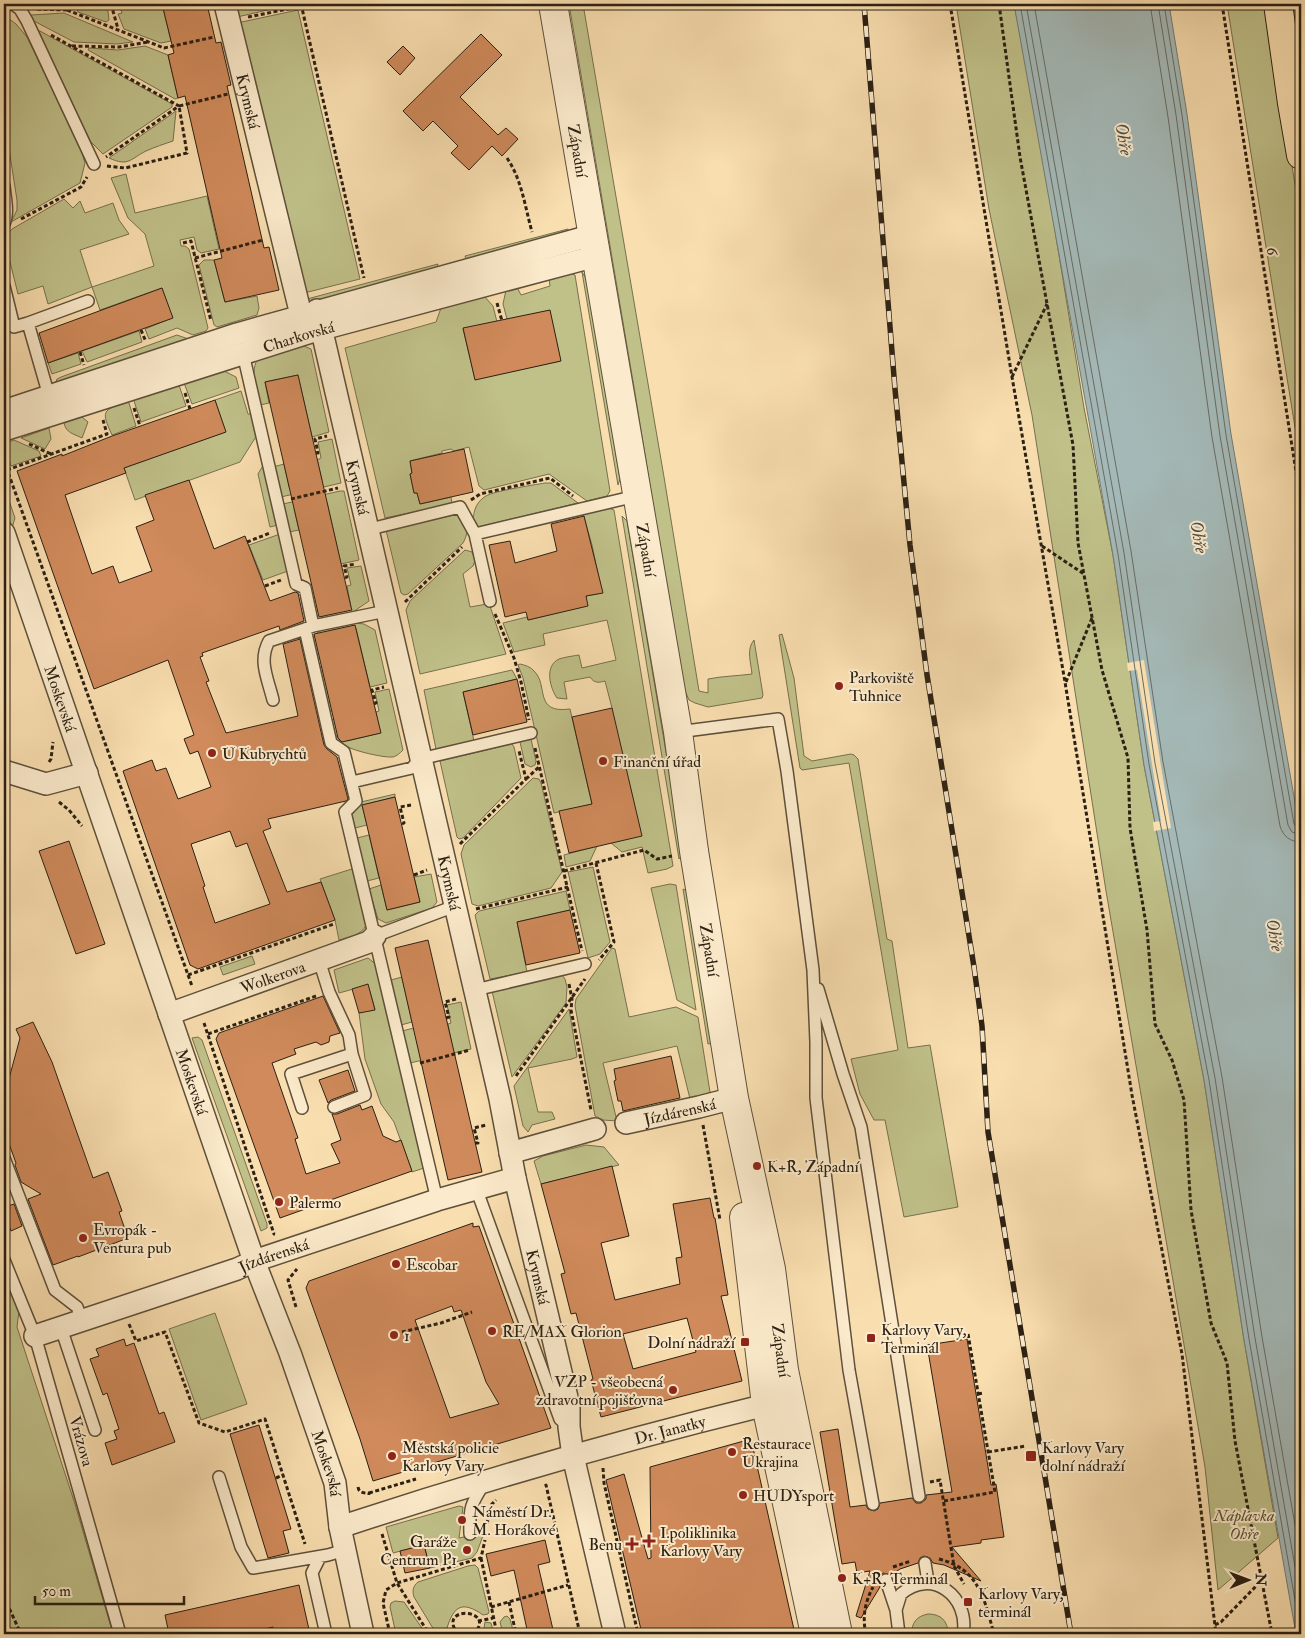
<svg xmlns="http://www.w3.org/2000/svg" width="1305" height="1638" font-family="'IM FELL Double Pica',serif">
<rect width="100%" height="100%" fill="#f9deaf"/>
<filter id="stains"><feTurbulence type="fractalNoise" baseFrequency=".004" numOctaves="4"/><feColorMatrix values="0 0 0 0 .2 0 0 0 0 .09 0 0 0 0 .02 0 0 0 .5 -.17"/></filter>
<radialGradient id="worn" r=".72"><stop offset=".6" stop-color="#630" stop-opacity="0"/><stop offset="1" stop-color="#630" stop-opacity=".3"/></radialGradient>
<!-- green -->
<path fill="#c0c089" stroke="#76704e" d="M82 4H107L109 20 106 22 78 12 76 6Z
M119 4H162L171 41 161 43 124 29 118 14 122 13Z
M234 4H294L237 17Z
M569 4H583L664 477 699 691 708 693V679C723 676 737 676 752 674 751 663 746 649 754 640L763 695 762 698 708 707 695 703 689 700 682 684 635 393Z
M956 4H1014L1038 127 1084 408 1113 555 1144 765 1204 1080 1244 1340 1278 1538 1218 1590 1205 1467 1106 891 1032 415 989 209Z
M1227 4H1266L1301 222V465Z
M1290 4H1299L1301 21V73Z
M298 10 360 279 300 294 237 23Z
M64 13 133 42 117 44 74 42 30 19 29 17 31 15Z
M4 15 16 24 27 37 80 146 85 163 80 183 11 222 17 210V200L4 117Z
M36 31H40L172 104V107L103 154 90 141Z
M145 46 168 55 178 98 175 99 88 50 89 48 118 50Z
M176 111 173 141C164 144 155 147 146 151 130 159 129 167 109 158Z
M126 174 135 213 207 196 219 249 201 253 197 250 194 237 180 240 181 246H185L189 249 208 328 206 331 193 335 177 328 149 339 145 329 172 318 162 288 100 310 92 287 48 304 43 286 18 294 4 238 12 229 64 199 73 208 80 201 85 213 113 203 119 220 129 234 80 250 92 287 154 266 145 234 128 218 111 178Z
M568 229 569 235 467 263 465 256Z
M204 260H214L225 302 257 296 259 308 257 315 217 327 214 325 199 265Z
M438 264 436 271 308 307 307 299Z
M582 272 587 280 620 479 618 485Z
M570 273 575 275 610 491 607 496 587 501 549 474 484 490 479 486 469 447 454 451 451 449 442 451V453L410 461 412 473 410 474 414 493H417L420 504 451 497 452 504 385 518 345 348 436 322 441 308 484 296 493 306 497 322 463 329 475 379 560 361 507 319 503 304 506 290 517 287 521 295 550 286 549 278Z
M139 331 142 342 87 362 82 351Z
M177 335 194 341 58 385 56 382 57 379 61 377Z
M299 344 311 349 329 432 312 437 298 375 265 382 269 403 260 405C257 391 250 374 257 360Z
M78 353 81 364 52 374 48 363Z
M218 371H224L236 377 239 388 192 404 184 383Z
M179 385 186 406 141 422 134 401 135 399Z
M241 391 248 414H252L257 435 240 462 135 500 124 468 225 432 215 400Z
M127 402 129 403 136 426 112 435C101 411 102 410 127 402Z
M82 417 88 422 82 438C74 434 66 433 64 423Z
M49 428 51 439 45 449 21 438Z
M332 439 341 483 281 497 273 467 284 464 289 487 322 480 317 460 321 458 318 442Z
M14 440 39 451 41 456 11 466 4 444Z
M264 464 278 525 270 527 258 474Z
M545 483H551L578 503 474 528C472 516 474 503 486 496 494 491 533 485 545 483Z
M4 486 15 518 12 528 4 505Z
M340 491H344L359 560 341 564 327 502 294 509 299 530 289 532 283 504Z
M606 507 614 510 673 866 667 869 648 873 642 847 622 852 611 843 612 708 605 681C598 683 594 683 590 677L564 682 567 699 557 698C550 688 544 666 559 659 565 657 573 656 579 655L582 668 616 660 607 620 543 634 545 645 514 652 503 623 527 617 528 620 586 606V596L602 593 592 545 583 514Z
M458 514C466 525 470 531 463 543L408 594 404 595 401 593 386 530Z
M622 516 627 521 683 853 679 859Z
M280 534 288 571 263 580 249 545Z
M465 550 472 552 475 560 473 566 463 574 470 607 487 604 490 606 506 654 420 674 406 610 410 601Z
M361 566 369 601 353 612 323 619 318 614 351 607 347 586 351 585 347 568Z
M355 623 364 624 375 630 387 683 370 687 356 628 323 636 328 657 317 660C316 654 313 646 313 640 313 627 345 625 355 623Z
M782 634 794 678 804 756 812 761 851 754 854 755 858 759 887 939 892 941 908 1048 930 1045 958 1207 904 1217 885 1120H874L860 1094 851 1059 898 1050 849 763 802 770 800 768 779 635Z
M330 664 340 709 328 712 319 667Z
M520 664C525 665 531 667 534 671 549 685 533 714 570 709L592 804 554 813 523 678 518 665Z
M512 670 517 679 463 692 474 741 436 749 424 690Z
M389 689 403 750C400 753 397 756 393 757 384 758 354 751 346 746 337 740 333 731 330 720L342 717 347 741 380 733 376 712 379 711 375 692Z
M531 739 536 761 535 765 531 767 525 764 520 742Z
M512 744 514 747 521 778 463 838 459 839 457 837 440 761Z
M533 778 539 779 541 783 562 872 551 888 478 906 472 904 461 854 464 845Z
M395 794V797L362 805 367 825 355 828 352 815 361 802Z
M369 835 379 878 367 881 357 838Z
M597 846 590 861 566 867 564 855Z
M593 867 610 942 600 954 588 958 568 872Z
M355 868 367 922C364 935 351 936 339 940L335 920 320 879Z
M431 874 437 902 432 908 386 923 378 919 369 889 381 885 387 910 420 902 414 877Z
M670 884 676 885 696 1010 677 1000 651 888Z
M683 889 689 892 714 1043 708 1044Z
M566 891 570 910 517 922 527 972 490 979 475 915 479 911Z
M612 948 615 949 629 1017 676 1007 698 1017 710 1092 698 1101 691 1103 677 1046 603 1063 617 1121 603 1120 595 1116 575 1006 576 999Z
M252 956 255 964 223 975 220 967Z
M368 958 377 965 424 1168 412 1172 394 1122 381 1104 365 1059 359 1013 375 1009 368 985 339 993 334 970Z
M562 975 565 979 567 987 566 1003 512 1077 492 991Z
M402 977 412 1022 401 1025 391 980Z
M461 1002 471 1049 410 1063 402 1031 414 1028 452 1045 448 1024 451 1023 447 1005Z
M569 1009 577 1057 572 1059 528 1068 538 1112H552L555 1119 532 1125 528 1132 523 1126 514 1086Z
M198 1037 202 1040 267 1224V1228L261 1231 192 1038Z
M586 1145 604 1147 619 1165 541 1184 534 1161 543 1156Z
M4 1263 19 1311 17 1327 75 1504 113 1634H4Z
M215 1313 247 1404 201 1420 169 1329Z
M459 1506 463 1507 459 1538 484 1533 477 1552 472 1558 430 1568 424 1545 393 1553 386 1527Z
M475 1565 478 1568 489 1612 488 1614 483 1615C463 1601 454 1605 447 1628L444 1629 434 1630 414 1597C412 1591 413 1586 418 1582L468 1566Z
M395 1601 404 1602 426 1634H396L390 1607 391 1603Z
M928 1614C941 1614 948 1621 948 1634H912C911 1623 917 1616 928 1614Z
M507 1616 510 1619 514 1634H503L500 1622 504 1617Z
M485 1622 491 1623 494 1634H483Z"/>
<!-- water -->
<path fill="#a4b9b7" stroke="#747c75" d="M1014 4H1169L1187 114 1231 434 1301 837V1634H1296L1244 1340 1204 1080 1144 765 1113 555Z"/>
<!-- pier -->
<path fill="#f9deaf" d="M1144 660 1171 828 1154 831 1153 822 1161 821 1137 670 1128 671 1127 663Z"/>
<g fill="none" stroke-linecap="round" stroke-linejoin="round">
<!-- shore -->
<path stroke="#686c65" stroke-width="1" d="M1020 4 1118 554 1149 764 1209 1080 1249 1339 1301 1634
M1026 4 1124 553 1155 763 1215 1078 1255 1338 1301 1601
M1034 4 1131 551 1163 762 1222 1077 1262 1337 1301 1559
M1150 4 1168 117 1212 437 1280 826C1283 836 1290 842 1301 842
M1158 4 1176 115 1220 436 1288 825 1292 832 1301 835
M1164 4 1182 115 1226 435 1294 824 1297 828 1301 829"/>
</g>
<!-- building -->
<path fill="#d08a5b" stroke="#2b2013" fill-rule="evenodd" d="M162 4H207L216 43 221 42 231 85 227 86 264 248 269 247 279 290 225 302 214 260 222 258 185 96 178 98 168 55 174 53Z
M481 34 502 55 460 97 498 135 506 128 518 139 502 156 492 146 469 170 451 153 458 146 433 121 423 131 403 111Z
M403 46 415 58 400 75 387 62Z
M162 288 173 318 48 363 39 333Z
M550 310 561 361 475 380 463 328Z
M298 375 351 607 352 610 319 617 265 382Z
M215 400 226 432 124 468 126 473 65 495 92 574 113 566 119 583 152 571 136 527 154 520 145 495 189 480 214 549 245 536 270 601 295 592 298 593 304 621 280 630 279 626 202 653 203 656 200 657 209 681 206 682 226 733 298 716 283 644 300 639 324 745 327 749 337 757 348 799 346 801 268 819 271 828 263 831 287 892 321 882 335 920 198 969 190 965 123 771 152 760 156 771 166 768 178 799 211 787 198 751 190 754 184 739 194 735 168 660 94 689 17 471 62 454V456L112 436ZM230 831 236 847 247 843 270 904 215 923 203 887 205 886 191 844Z
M464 449 473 492 420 504 417 493H414L410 474 412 473 410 461Z
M584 516 603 593 586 596 588 606 528 620 526 612 505 617 489 545 510 541 515 563 557 551 551 524Z
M355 625 381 733 342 742 338 738 314 634Z
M517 679 527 722 473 735 463 692Z
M612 708 642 836 569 853 559 811 592 804 572 717Z
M395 797 420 902 387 910 362 805Z
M69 841 105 944 76 954 39 851Z
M570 910 580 953 526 965 517 922Z
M428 940 482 1172 448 1180 395 948Z
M368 984 375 1010 359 1013 352 989Z
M323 996 340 1033 330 1036 329 1042 321 1045 316 1042 294 1049 296 1054 272 1063 298 1138 295 1139 306 1174 340 1163 331 1144 341 1140 332 1114H337L360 1105 362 1110 372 1106 383 1136 396 1142 401 1140 412 1171 280 1218 216 1039 219 1033Z
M33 1022 52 1062 93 1178 108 1172 122 1211 119 1212 128 1238 78 1257V1256L53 1265 28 1199 41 1194 21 1182 15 1165 16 1163 4 1130V1097L20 1038 16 1029Z
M671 1056 680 1098 623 1111 621 1101H618L614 1081 616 1080 614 1069Z
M348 1070 355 1091 331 1100 328 1103 319 1080Z
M612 1166 629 1236 601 1243 615 1300 680 1284 676 1258 682 1257 673 1204 710 1198 714 1218H715L728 1295 721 1296 742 1381 601 1417 591 1380 593 1379 576 1313 571 1314 561 1274 565 1273 541 1184ZM687 1318 696 1352 633 1369 623 1334Z
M14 1204 22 1226 11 1231 4 1213 8 1206Z
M473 1223V1227L479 1226 551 1428 373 1481 360 1439 306 1288 309 1281ZM452 1306 454 1312 461 1310 486 1382 499 1404 450 1418 415 1320Z
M124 1339 126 1346 134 1343 159 1414 164 1412 175 1442 112 1465 105 1443 117 1439 114 1431 119 1429 107 1393 103 1395 90 1359 99 1356 96 1349Z
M967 1339 991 1485 996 1484 1004 1537 981 1540V1543L952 1547 981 1581 944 1565 933 1563 930 1558 924 1556 920 1558 918 1563 900 1569 891 1575 883 1573 879 1579 880 1587 861 1618 856 1616 870 1571 857 1573 855 1562 842 1564 820 1432 838 1429 850 1507 866 1505 868 1509 874 1511 878 1509 880 1503 912 1498 916 1503H921L926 1499V1495L952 1492 927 1345Z
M259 1425 291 1529 283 1531 289 1553 268 1558 230 1434Z
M751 1439 795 1634H642L606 1480 624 1474 648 1559 651 1558 650 1467Z
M545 1540 550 1562 538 1565 554 1634H528L514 1570 491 1576 486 1554Z
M424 1545 430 1568 405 1573 400 1551Z
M299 1585 310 1634H275L273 1627 242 1634H169L165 1615Z"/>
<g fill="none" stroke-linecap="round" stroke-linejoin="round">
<!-- service casing -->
<g stroke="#5e503a" stroke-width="14">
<path id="service" d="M13 4 20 9 27 21 94 164
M4 186C5 198 9 212 4 224
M4 286 14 327 28 323 49 396
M28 323 88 301
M242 349 296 584 305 588 313 626 305 629 331 743 344 752 356 801 345 812 437 1200
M366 530 460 507 475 534 490 601
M475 534 636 496
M313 626 386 611
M273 700C268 679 258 661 269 641L305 629
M678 732 778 719 787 771 813 970 816 1042V1098L849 1370 873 1504
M352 782 412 768 420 759 531 733
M375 936 455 906
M319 960 329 992 349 1035 352 1054 365 1095 334 1107
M818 989 843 1074 861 1127 919 1496
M475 990 585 964
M302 1108 291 1074 352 1054
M4 1158 55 1290 77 1307 82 1321
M476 1188 560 1419 568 1426
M4 1260 35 1336 120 1634
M61 1328 95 1430
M219 1477 241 1547 253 1568 328 1555 345 1550
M470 1534C469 1507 471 1504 485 1482
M320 1557 312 1573 326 1634
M925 1563 928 1582
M886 1580 896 1610 899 1634
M896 1610 901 1594C932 1567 970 1597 963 1634"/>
</g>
<!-- minor casing -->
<g stroke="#5e503a" stroke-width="24">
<g id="minor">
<path id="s1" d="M225 4 301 315"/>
<path id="s2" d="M317 310 500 1099 515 1178 569 1406V1427L573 1456 615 1634"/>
<path d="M4 411 237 334 593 235"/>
<path id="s3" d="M4 430 311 332 596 256"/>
<path id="s4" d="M4 533 254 1261 290 1353 335 1483 340 1527 363 1634"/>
<path d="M4 771 46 784 87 773"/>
<path id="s5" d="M169 1014 369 942 375 936"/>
<path id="s6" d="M626 1123 699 1107 734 1098"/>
<path d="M510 1153 595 1129"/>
<path id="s7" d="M35 1336 237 1269 254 1261 437 1200 515 1178"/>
<path id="s8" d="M340 1527C480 1481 623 1440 766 1405L779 1409"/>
</g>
</g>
<!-- tertiary casing -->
<g stroke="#5e503a" stroke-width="30">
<g id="tertiary">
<path id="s9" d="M553 4 678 732 694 851 734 1098 771 1269 784 1370 838 1634"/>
<path d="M744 1217 766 1405 815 1634"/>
</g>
</g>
<!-- trunk casing -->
<g stroke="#2b2013" stroke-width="30">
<path id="trunk" d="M1278 4 1292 103 1301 155"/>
</g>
<!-- path -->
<path stroke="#2b2013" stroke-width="3" stroke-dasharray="4 2.5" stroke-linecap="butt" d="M69 4 67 10 164 48 214 37
M111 4 118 29
M301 4 364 278
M950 4 1012 377 1065 682 1132 1095 1182 1354 1216 1634
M999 4 1020 157 1073 445 1078 543 1102 670 1128 758 1130 828 1147 930 1155 1024 1172 1060 1184 1100 1191 1210 1211 1323 1227 1363 1235 1441 1272 1634
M1222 4 1301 503
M37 9 67 10
M248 17 313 4
M51 35 179 106 106 157
M72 46 119 47 148 42
M507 158C522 180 525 207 532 232
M107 166 125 168 187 153 179 106 228 94
M21 219 81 187 87 177
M183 243 191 241 211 321
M195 258 263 240
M497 303 502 321
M141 330 146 342
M80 352 84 365
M1012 377 1047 304
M185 393 190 409
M134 408 140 426
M29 444 51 454
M316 453H318L315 439 327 436
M4 461 192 986
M7 470 107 434 103 420
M291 499 338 488
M471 500 480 494 550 478 573 496
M247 542 270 533
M1042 546 1084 574
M345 578 347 577 344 566 356 564
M265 586 281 580
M405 602 462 547
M495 614 514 658 521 682 529 720
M1066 682 1092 618
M374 704 376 703 372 690 384 687
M535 748 582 951
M49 762 51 759 53 742
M526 779 540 766
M59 802 69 810 82 826
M402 824 404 823 400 807 411 805
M460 844 526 779 519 751
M596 863 614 942 599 960
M564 871 644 850 657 859 672 856
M414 875 427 870
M476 909 568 887
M188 975 334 924
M569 984 572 999 571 1010 591 1110
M446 1018 449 1017 445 1002 456 999
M204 1023 268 1216 274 1234H275
M208 1034 316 996
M420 1063 470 1050
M516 1076 585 979
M703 1125 720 1220
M475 1143H478L474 1128 486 1125
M296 1307 288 1280 297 1269
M129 1324 136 1341 165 1332 199 1423 225 1432 265 1419 305 1544
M402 1332 441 1323 472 1312
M978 1394 984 1393
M988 1452 1026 1446
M603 1468 604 1483 638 1634
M276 1478 283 1475
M930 1482 940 1480 954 1566 964 1584
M545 1486 546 1485 580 1634
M358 1487C359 1493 363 1493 369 1493V1495
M369 1493 416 1479
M944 1501 995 1492 968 1334
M487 1524 491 1505 496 1500
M382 1534 397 1583 429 1634
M481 1558 497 1634
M939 1559C979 1569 984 1598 994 1634
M893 1567 911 1561
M4 1597 21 1634
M4 1600 6 1634
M509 1602 516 1634
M491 1607 568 1585
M478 1621 493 1618
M1215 1625 1221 1622 1262 1580
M390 1634 383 1603 386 1590 397 1583 481 1558 485 1540
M441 1634 455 1631
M458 1634C435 1605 498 1608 474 1634
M866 1634C862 1617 865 1602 873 1587"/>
<!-- service -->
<use href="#service" stroke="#fbeacb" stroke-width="11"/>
<!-- minor -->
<use href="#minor" stroke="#fbeacb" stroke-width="21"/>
<!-- tertiary -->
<use href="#tertiary" stroke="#fbeacb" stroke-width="28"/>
<!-- trunk -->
<use href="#trunk" stroke="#f9deaf" stroke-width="28"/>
<!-- rail casing -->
<g stroke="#2b2013" stroke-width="5.5">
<path id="rail" d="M864 4 895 389 910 545 927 675 974 967 982 1026 988 1132 1071 1634"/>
</g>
<!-- rail -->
<use href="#rail" stroke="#fbeacb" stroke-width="4" stroke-dasharray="11" stroke-linecap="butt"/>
</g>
<!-- markers -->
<g fill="#8f2418" stroke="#fbeacb" stroke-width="2">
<circle cx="839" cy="686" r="5"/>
<circle cx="212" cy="753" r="5"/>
<circle cx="603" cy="761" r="5"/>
<circle cx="757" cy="1166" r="5"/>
<circle cx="279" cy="1202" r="5"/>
<circle cx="83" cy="1238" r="5"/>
<circle cx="396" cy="1264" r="5"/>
<circle cx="492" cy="1331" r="5"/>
<circle cx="394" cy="1335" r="5"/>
<rect x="866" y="1333" width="10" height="10" rx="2.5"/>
<rect x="740" y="1337" width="10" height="10" rx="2.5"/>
<circle cx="673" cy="1390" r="5"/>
<circle cx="732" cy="1452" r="5"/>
<circle cx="392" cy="1456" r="5"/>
<rect x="1025" y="1450" width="12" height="12" rx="2.5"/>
<circle cx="743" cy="1495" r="5"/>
<circle cx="462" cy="1520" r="5"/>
<path d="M646.5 1533.5h5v5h5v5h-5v5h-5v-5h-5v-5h5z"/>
<path d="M629.5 1536.5h5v5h5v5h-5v5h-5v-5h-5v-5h5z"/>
<circle cx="467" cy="1550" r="5"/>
<circle cx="842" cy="1578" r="5"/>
<rect x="963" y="1597" width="10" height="10" rx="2.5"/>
</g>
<g text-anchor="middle" stroke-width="4" stroke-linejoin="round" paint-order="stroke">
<!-- street labels -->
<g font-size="16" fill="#2b2013" stroke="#fbeacb">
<text dy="6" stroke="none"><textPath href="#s1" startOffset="100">Krymská</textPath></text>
<text dy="6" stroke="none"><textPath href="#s9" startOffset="149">Západní</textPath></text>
<text transform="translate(1273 251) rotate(81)" y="6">6</text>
<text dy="6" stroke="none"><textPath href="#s3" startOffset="309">Charkovská</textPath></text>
<text dy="6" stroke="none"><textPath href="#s2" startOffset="182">Krymská</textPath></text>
<text dy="6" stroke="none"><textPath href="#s9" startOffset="554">Západní</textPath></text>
<text dy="6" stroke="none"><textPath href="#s4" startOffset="175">Moskevská</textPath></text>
<text dy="6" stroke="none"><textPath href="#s2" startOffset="588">Krymská</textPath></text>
<text dy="6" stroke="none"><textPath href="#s9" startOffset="959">Západní</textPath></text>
<text dy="6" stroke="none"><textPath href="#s5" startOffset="110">Wolkerova</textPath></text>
<text dy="6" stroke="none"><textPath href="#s4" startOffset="580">Moskevská</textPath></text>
<text dy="6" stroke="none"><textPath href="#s6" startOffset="55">Jízdárenská</textPath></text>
<text dy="6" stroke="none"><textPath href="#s7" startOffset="252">Jízdárenská</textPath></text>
<text dy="6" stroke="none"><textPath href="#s2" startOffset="992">Krymská</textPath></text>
<text dy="6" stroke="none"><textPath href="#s9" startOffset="1366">Západní</textPath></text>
<text dy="6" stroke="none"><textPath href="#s8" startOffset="344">Dr. Janatky</textPath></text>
<text transform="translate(82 1441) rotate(74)" y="6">Vrázova</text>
<text dy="6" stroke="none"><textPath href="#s4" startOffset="985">Moskevská</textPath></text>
</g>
<!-- poi labels -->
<g font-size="16" fill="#2b2013" stroke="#fbeacb" text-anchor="start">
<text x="849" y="683">Parkoviště<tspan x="849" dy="18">Tuhnice</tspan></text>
<text x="222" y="759">U Kubrychtů</text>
<text x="613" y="767">Finanční úřad</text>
<text x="767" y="1172">K+R, Západní</text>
<text x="289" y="1208">Palermo</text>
<text x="93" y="1235">Evropák -<tspan x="93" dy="18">Ventura pub</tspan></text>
<text x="406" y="1270">Escobar</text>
<text x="881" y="1335">Karlovy Vary,<tspan x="881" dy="18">Terminál</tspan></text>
<text x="502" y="1337">RE/MAX Glorion</text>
<text x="404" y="1341">1</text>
<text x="735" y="1348" text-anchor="end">Dolní nádraží</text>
<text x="663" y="1387" text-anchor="end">VZP - všeobecná<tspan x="663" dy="18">zdravotní pojišťovna</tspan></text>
<text x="742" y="1449">Restaurace<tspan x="742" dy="18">Ukrajina</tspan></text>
<text x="402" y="1453">Městská policie<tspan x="402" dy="18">Karlovy Vary</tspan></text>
<text x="1042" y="1453">Karlovy Vary<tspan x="1042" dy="18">dolní nádraží</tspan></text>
<text x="753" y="1501">HUDYsport</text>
<text x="472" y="1517">Náměstí Dr.<tspan x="472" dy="18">M. Horákové</tspan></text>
<text x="660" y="1538">I.poliklinika<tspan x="660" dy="18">Karlovy Vary</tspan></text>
<text x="457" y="1547" text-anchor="end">Garáže<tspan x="457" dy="18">Centrum P1</tspan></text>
<text x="622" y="1550" text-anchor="end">Benu</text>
<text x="852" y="1584">K+R, Terminál</text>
<text x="978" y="1599">Karlovy Vary,<tspan x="978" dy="18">terminál</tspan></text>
</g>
<!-- park labels -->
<g font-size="16" font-style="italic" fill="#585036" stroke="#fbeacb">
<text x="1244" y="1521">Náplavka<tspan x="1244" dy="18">Ohře</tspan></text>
</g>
<!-- water labels -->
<g font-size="18" font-style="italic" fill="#4f4e44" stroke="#fbeacb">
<text transform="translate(1124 139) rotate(80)" y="6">Ohře</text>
<text transform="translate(1199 537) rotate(79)" y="6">Ohře</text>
<text transform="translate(1275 935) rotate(79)" y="6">Ohře</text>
</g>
</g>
<!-- margin -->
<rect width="1305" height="1638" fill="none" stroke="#f9deaf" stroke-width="20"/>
<rect x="5" y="5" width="1295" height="1628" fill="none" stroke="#2b2013" stroke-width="2.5"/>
<rect x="10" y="10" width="1285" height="1618" fill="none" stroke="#2b2013"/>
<!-- north arrow -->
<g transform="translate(1248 1580) rotate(89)" stroke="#fbeacb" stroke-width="4" paint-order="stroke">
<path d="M0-4L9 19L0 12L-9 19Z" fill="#2b2013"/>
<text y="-8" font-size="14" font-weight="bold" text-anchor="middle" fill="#2b2013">N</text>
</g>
<!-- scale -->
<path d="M35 1596v8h149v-8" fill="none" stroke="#2b2013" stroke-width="2.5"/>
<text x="42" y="1596" font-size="15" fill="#2b2013" stroke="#fbeacb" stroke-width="4" paint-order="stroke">50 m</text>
<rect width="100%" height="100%" filter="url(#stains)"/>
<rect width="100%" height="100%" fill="url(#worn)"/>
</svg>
